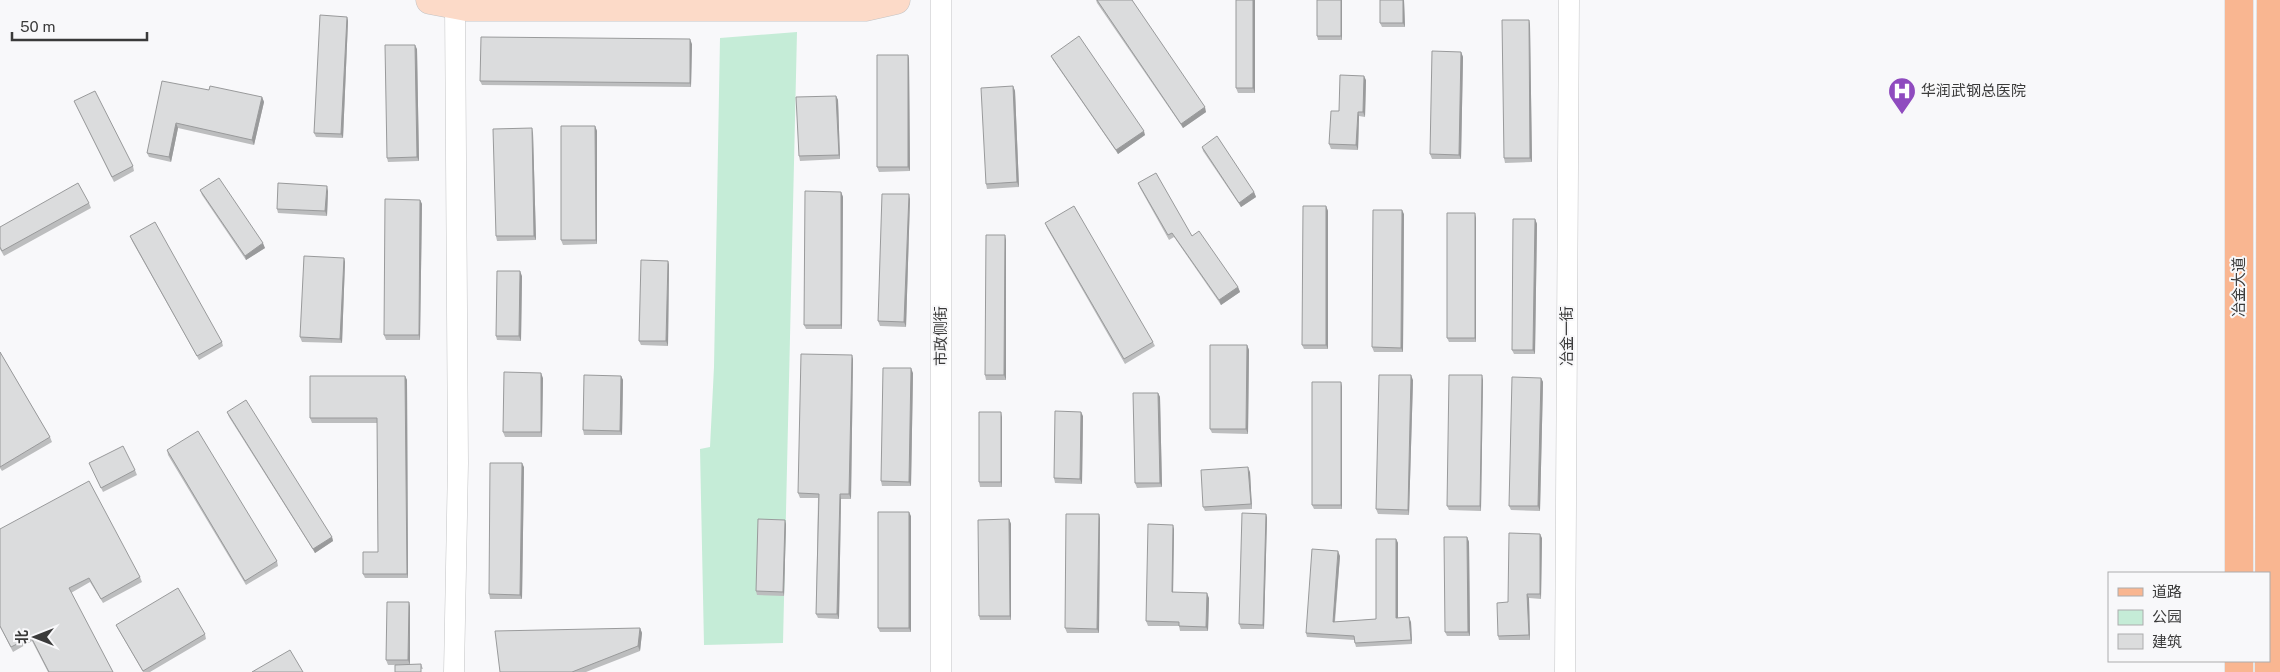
<svg xmlns="http://www.w3.org/2000/svg" width="2280" height="672" font-family="'Public Sans','Noto Sans SC',sans-serif">
<rect width="100%" height="100%" fill="#f8f8fa"/>
<!-- green -->
<path fill="#c5ecd7" d="M797 32 783 643 704 645 700 449 710 447 714 367 720 38Z"/>
<g fill="none" stroke-linecap="round" stroke-linejoin="round">
<!-- street casing -->
<g stroke="#c3c4c5" stroke-width="21">
<path id="street" d="M941 0V672
M454 672 458 463 455 4
M1565 672 1569 0"/>
</g>
<!-- secondary casing -->
<g stroke="#c3c4c5" stroke-width="29">
<path id="secondary" d="M430 0 467 7H865L896 0"/>
</g>
<!-- primary casing -->
<g stroke="#d4d4d4" stroke-width="29">
<path id="primary" d="M2239 0V573
M2239 661V672
M2269 672 2271 0"/>
</g>
<!-- street -->
<use href="#street" stroke="#fff" stroke-width="20"/>
<!-- secondary -->
<use href="#secondary" stroke="#fcdac8" stroke-width="28"/>
<!-- primary -->
<use href="#primary" stroke="#f9b691" stroke-width="28"/>
</g>
<!-- wall -->
<path fill="#bcbdbe" d="M1096 0H1132L1206 112 1183 128 1097 3Z
M1255 0V93H1238L1236 88Z
M1342 0V40H1318L1317 36Z
M1380 0H1404L1405 27H1382L1380 23Z
M347 17 348 21 343 138 316 137 314 133Z
M1529 20 1530 25 1532 162 1505 163 1504 158Z
M692 44 691 87 482 85 480 81Z
M417 49 419 161 388 162 387 158Z
M1461 52 1463 57 1461 159H1432L1430 154Z
M908 55 909 59 910 171 879 172 877 167Z
M1051 56 1145 135 1118 154 1053 60Z
M1366 80 1365 117 1359 116 1358 150 1331 149 1329 144 1339 111Z
M1013 86 1015 91 1019 187 987 189 986 184Z
M209 90 262 97 264 102 254 145 178 128 171 162 149 157 147 153Z
M836 96 838 100 840 159 800 161 799 156Z
M74 101 133 166 134 171 114 182Z
M595 126 597 131V244L563 245 561 240Z
M533 133 536 240 497 241 496 236Z
M1202 147 1254 192 1256 197 1241 207 1203 151Z
M1138 183 1192 236 1238 287 1240 292 1221 305 1174 237 1169 240 1140 188Z
M200 190 265 248 246 260 202 195Z
M328 191 327 216 278 213 277 209Z
M841 192 843 197 842 329H806L804 325Z
M910 199 906 327 880 326 878 321Z
M420 200 422 204 420 340H386L384 335Z
M89 203 91 208 4 256 0 249V227Z
M1326 206 1328 211V349H1304L1302 345Z
M1404 214 1403 352H1374L1372 347Z
M1476 218V342H1449L1447 338Z
M1535 219 1537 224 1535 354H1514L1512 350Z
M1045 223 1153 342 1155 346 1125 364 1047 228Z
M130 236 222 342 223 346 199 360 132 241Z
M1006 240V380H986L985 375Z
M344 258 345 262 342 343 302 342 300 337Z
M668 261 669 265 668 346 641 345 639 341Z
M522 276 521 341 497 340 496 336Z
M1247 345 1249 350 1248 434 1212 433 1210 429Z
M0 352 50 437 52 442 2 471 0 468Z
M853 359 851 499H841L839 619 818 618 816 614 818 498H800L798 493Z
M913 373 911 486H882L881 481Z
M405 376 407 380 408 578H365L363 574 378 552 377 423H312L310 418Z
M621 376 623 380 622 435H584L583 430Z
M543 378 542 437H505L503 432Z
M1541 378 1543 382 1540 511 1511 510 1509 506Z
M1413 380 1409 515 1378 514 1376 509Z
M1483 380 1481 511 1449 510 1447 506Z
M1341 382 1342 387V509H1314L1312 505Z
M1158 393 1160 397 1162 487 1137 488 1135 483Z
M227 412 332 537 333 541 315 553 229 417Z
M1083 416 1082 484 1055 483 1054 478Z
M1002 417V487H980L979 482Z
M167 450 277 561 278 566 246 585 168 455Z
M89 463 135 470 137 475 103 492Z
M524 467 522 599H490L489 594Z
M1250 472 1252 509 1205 511 1203 507Z
M1099 514 1100 519 1099 633H1067L1065 628Z
M1266 514 1267 518 1264 629H1241L1239 624Z
M911 516V632H880L878 628Z
M1009 519 1011 524V620H980L979 616Z
M786 524 784 596 757 595 756 591Z
M0 529 140 577 142 582 103 603 90 582 71 593 113 672H48L32 641 13 652 0 627Z
M1174 529 1173 592 1209 598 1208 631H1180L1179 626H1148L1146 621Z
M1467 537 1469 542 1470 636H1447L1445 632Z
M1542 538 1541 599 1529 598 1530 640H1499L1498 636 1508 602Z
M1396 539 1398 543V618L1411 622 1412 644 1356 647 1354 640 1307 637 1306 633 1340 556 1335 622 1376 619Z
M409 602 410 607V665L421 664 423 669 404 665H388L386 660Z
M116 625 205 634 206 639 150 672H143L118 629Z
M640 628 642 633 640 651 586 672H500Z"/>
<!-- shaded-wall -->
<path fill="#999a9b" d="M1253 0H1255V93L1253 88Z
M1341 0H1342V40L1341 36Z
M1403 0H1404L1405 27 1403 23Z
M347 17 348 21 343 138 341 134Z
M1529 20 1530 25 1532 162 1530 158Z
M690 39 692 44 691 87 690 83Z
M415 45 417 49 419 161 417 157Z
M1461 52 1463 57 1461 159 1459 155Z
M908 55 909 59 910 171 908 167Z
M1364 76 1366 80 1365 117 1363 112Z
M1013 86 1015 91 1019 187 1017 182Z
M836 96 838 100 840 159 839 155Z
M262 97 264 102 254 145 252 140Z
M1205 107 1206 112 1183 128 1181 124Z
M1358 112 1359 116 1358 150 1356 145Z
M176 123 178 128 171 162 169 157Z
M595 126 597 131V244L596 240Z
M532 128 533 133 536 240 534 236Z
M1144 131 1145 135 1118 154 1116 150Z
M327 186 328 191 327 216 325 211Z
M841 192 843 197 842 329 841 325Z
M1254 192 1256 197 1241 207 1239 203Z
M909 194 910 199 906 327 904 322Z
M420 200 422 204 420 340 419 335Z
M1326 206 1328 211V349L1326 345Z
M1402 210 1404 214 1403 352 1401 348Z
M1475 213 1476 218V342L1475 338Z
M1535 219 1537 224 1535 354 1533 350Z
M1005 235 1006 240V380L1004 375Z
M263 243 265 248 246 260 245 256Z
M344 258 345 262 342 343 340 339Z
M668 261 669 265 668 346 666 341Z
M520 271 522 276 521 341 519 336Z
M1238 287 1240 292 1221 305 1219 300Z
M1247 345 1249 350 1248 434 1246 429Z
M852 355 853 359 851 499 849 494Z
M911 368 913 373 911 486 909 482Z
M541 373 543 378 542 437 541 432Z
M1411 375 1413 380 1409 515 1408 510Z
M1482 375 1483 380 1481 511 1480 506Z
M405 376 407 380 408 578 407 574Z
M621 376 623 380 622 435 620 431Z
M1541 378 1543 382 1540 511 1538 506Z
M1341 382 1342 387V509L1341 505Z
M1158 393 1160 397 1162 487 1160 483Z
M1001 412 1002 417V487L1001 482Z
M1081 412 1083 416 1082 484 1080 479Z
M522 463 524 467 522 599 520 595Z
M1248 467 1250 472 1252 509 1251 504Z
M840 494 841 499 839 619 837 614Z
M909 512 911 516V632L909 628Z
M1099 514 1100 519 1099 633 1097 629Z
M1266 514 1267 518 1264 629 1263 625Z
M1009 519 1011 524V620L1010 616Z
M785 520 786 524 784 596 783 592Z
M1173 525 1174 529 1173 597 1172 592Z
M1540 534 1542 538 1541 599 1540 594Z
M332 537 333 541 315 553 313 549Z
M1467 537 1469 542 1470 636 1468 632Z
M1396 539 1398 543V622L1396 618Z
M1338 551 1340 556 1334 627 1333 622Z
M1207 593 1209 598 1208 631 1206 627Z
M1527 594 1529 598 1530 640 1529 635Z
M409 602 410 607V665L408 660Z
M1409 617 1411 622 1412 644 1411 640Z
M640 628 642 633 640 651 638 646Z"/>
<!-- building -->
<path fill="#dbdcdd" stroke="#999a9b" d="M1097 0H1132L1205 107 1181 124Z
M1236 0H1253V88H1236Z
M1317 0H1341V36H1317Z
M1380 0H1403V23H1380Z
M320 15 347 17 341 134 314 133Z
M1502 20H1529L1530 158H1504Z
M1079 36 1144 131 1116 150 1051 56Z
M481 37 690 39V83L480 81Z
M385 45H415L417 157 387 158Z
M1432 51 1461 52 1459 155 1430 154Z
M877 55H908V167H877Z
M1340 75 1364 76 1363 112H1358L1356 145 1329 144 1331 111H1339Z
M162 81 209 90 210 86 262 97 252 140 176 123 169 157 147 153Z
M1013 86 1017 182 986 184 981 88Z
M95 91 133 166 112 177 74 101Z
M836 96 839 155 799 156 796 97Z
M561 126H595L596 240H561Z
M532 128 534 236H496L493 129Z
M1217 136 1254 192 1239 203 1202 147Z
M1156 173 1192 236 1199 231 1238 287 1219 300 1172 233 1168 235 1138 183Z
M219 178 263 243 245 256 200 190Z
M78 183 89 203 2 251 0 247V227Z
M278 183 327 186 325 211 277 209Z
M805 191 841 192V325H804Z
M882 194H909L904 322 878 321Z
M385 199 420 200 419 335H384Z
M1074 206 1153 342 1124 359 1045 223Z
M1303 206H1326V345H1302Z
M1373 210H1402L1401 348 1372 347Z
M1447 213H1475V338H1447Z
M1513 219H1535L1533 350H1512Z
M155 222 222 342 197 356 130 236Z
M986 235H1005L1004 375H985Z
M304 256 344 258 340 339 300 337Z
M641 260 668 261 666 341H639Z
M497 271H520L519 336H496Z
M1210 345H1247L1246 429H1210Z
M0 352 50 437 0 467Z
M801 354 852 355 849 494H840L837 614H816L819 494 798 493Z
M883 368H911L909 482 881 481Z
M504 372 541 373V432H503Z
M584 375 621 376 620 431 583 430Z
M1379 375H1411L1408 510 1376 509Z
M1449 375H1482L1480 506H1447Z
M310 376H405L407 574H363V552H378L377 418H310Z
M1512 377 1541 378 1538 506H1509Z
M1312 382H1341V505H1312Z
M1133 393H1158L1160 483H1135Z
M246 400 332 537 313 549 227 412Z
M1055 411 1081 412 1080 479 1054 478Z
M979 412H1001V482H979Z
M198 431 277 561 245 581 167 450Z
M123 446 135 470 101 488 89 463Z
M490 463H522L520 595 489 594Z
M1248 467 1251 504 1203 507 1201 470Z
M89 481 140 577 101 599 89 578 69 588 113 672H49L31 637 11 647 0 626V529Z
M878 512H909V628H878Z
M1242 513 1266 514 1263 625 1239 624Z
M1066 514H1099L1097 629 1065 628Z
M758 519 785 520 783 592 756 591Z
M1009 519 1010 616H979L978 520Z
M1148 524 1173 525 1172 592 1207 593 1206 627 1179 626V622L1146 621Z
M1509 533 1540 534V594H1527L1529 635 1498 636 1497 603 1508 602Z
M1444 537H1467L1468 632H1445Z
M1376 539H1396V618L1409 617 1411 640 1355 643 1354 636 1306 633 1312 549 1338 551 1333 622 1376 619Z
M178 588 205 634 143 671 116 625Z
M387 602H409L408 660H386Z
M640 628 638 646 572 672H500L495 631Z
M290 650 303 672H252Z
M421 664V672H395V665Z"/>
<!-- icons -->
<defs>
<g id="hospital-pin" transform="scale(1.4375)"><path d="M0 17L-7.5 6A9.5 9.5 0 1 1 7.5 6Z" fill="#8f4bbf" stroke="#f8f8fa"/><path d="M-5-5h3v3.5h4V-5h3V5h-3V1.5h-4V5h-3Z" fill="#fff"/></g>
</defs>
<g fill-rule="evenodd">
<use href="#hospital-pin" x="1902" y="91"/>
</g>
<g text-anchor="middle" stroke-width="4" stroke-linejoin="round" paint-order="stroke">
<!-- poi labels -->
<g font-size="15" fill="#3a3a3a" stroke="#f8f8fa" text-anchor="start">
<text x="1921" y="96">华润武钢总医院</text>
</g>
<!-- street labels -->
<g font-size="15" fill="#3a3a3a" stroke="#f8f8fa">
<text transform="translate(2239 287) rotate(-90)" y="5">冶金大道</text>
<text transform="translate(941 336) rotate(-90)" y="5">市政侧街</text>
<text transform="translate(1567 336) rotate(-90)" y="5">冶金一街</text>
</g>
</g>
<!-- legend -->
<rect x="2108" y="572" width="162" height="90" fill="#f8f8fa" stroke="#acacad"/>
<rect x="2118" y="588" width="25" height="8" fill="#f9b691" stroke="#acacad"/>
<text x="2152" y="597" font-size="15" fill="#3a3a3a">道路</text>
<rect x="2118" y="610" width="25" height="15" fill="#c5ecd7" stroke="#acacad"/>
<text x="2152" y="622" font-size="15" fill="#3a3a3a">公园</text>
<rect x="2118" y="634" width="25" height="15" fill="#dbdcdd" stroke="#acacad"/>
<text x="2152" y="647" font-size="15" fill="#3a3a3a">建筑</text>
<!-- north arrow -->
<g transform="translate(35 637) rotate(270)" stroke="#f8f8fa" stroke-width="4" paint-order="stroke">
<path d="M0-4L9 19L0 12L-9 19Z" fill="#3a3a3a"/>
<text y="-8" font-size="14" font-weight="bold" text-anchor="middle" fill="#3a3a3a">北</text>
</g>
<!-- scale -->
<path d="M12 32v8h135v-8" fill="none" stroke="#3a3a3a" stroke-width="2.5"/>
<text x="20" y="32" font-size="15" fill="#3a3a3a" stroke="#f8f8fa" stroke-width="4" paint-order="stroke">50 m</text>
</svg>
